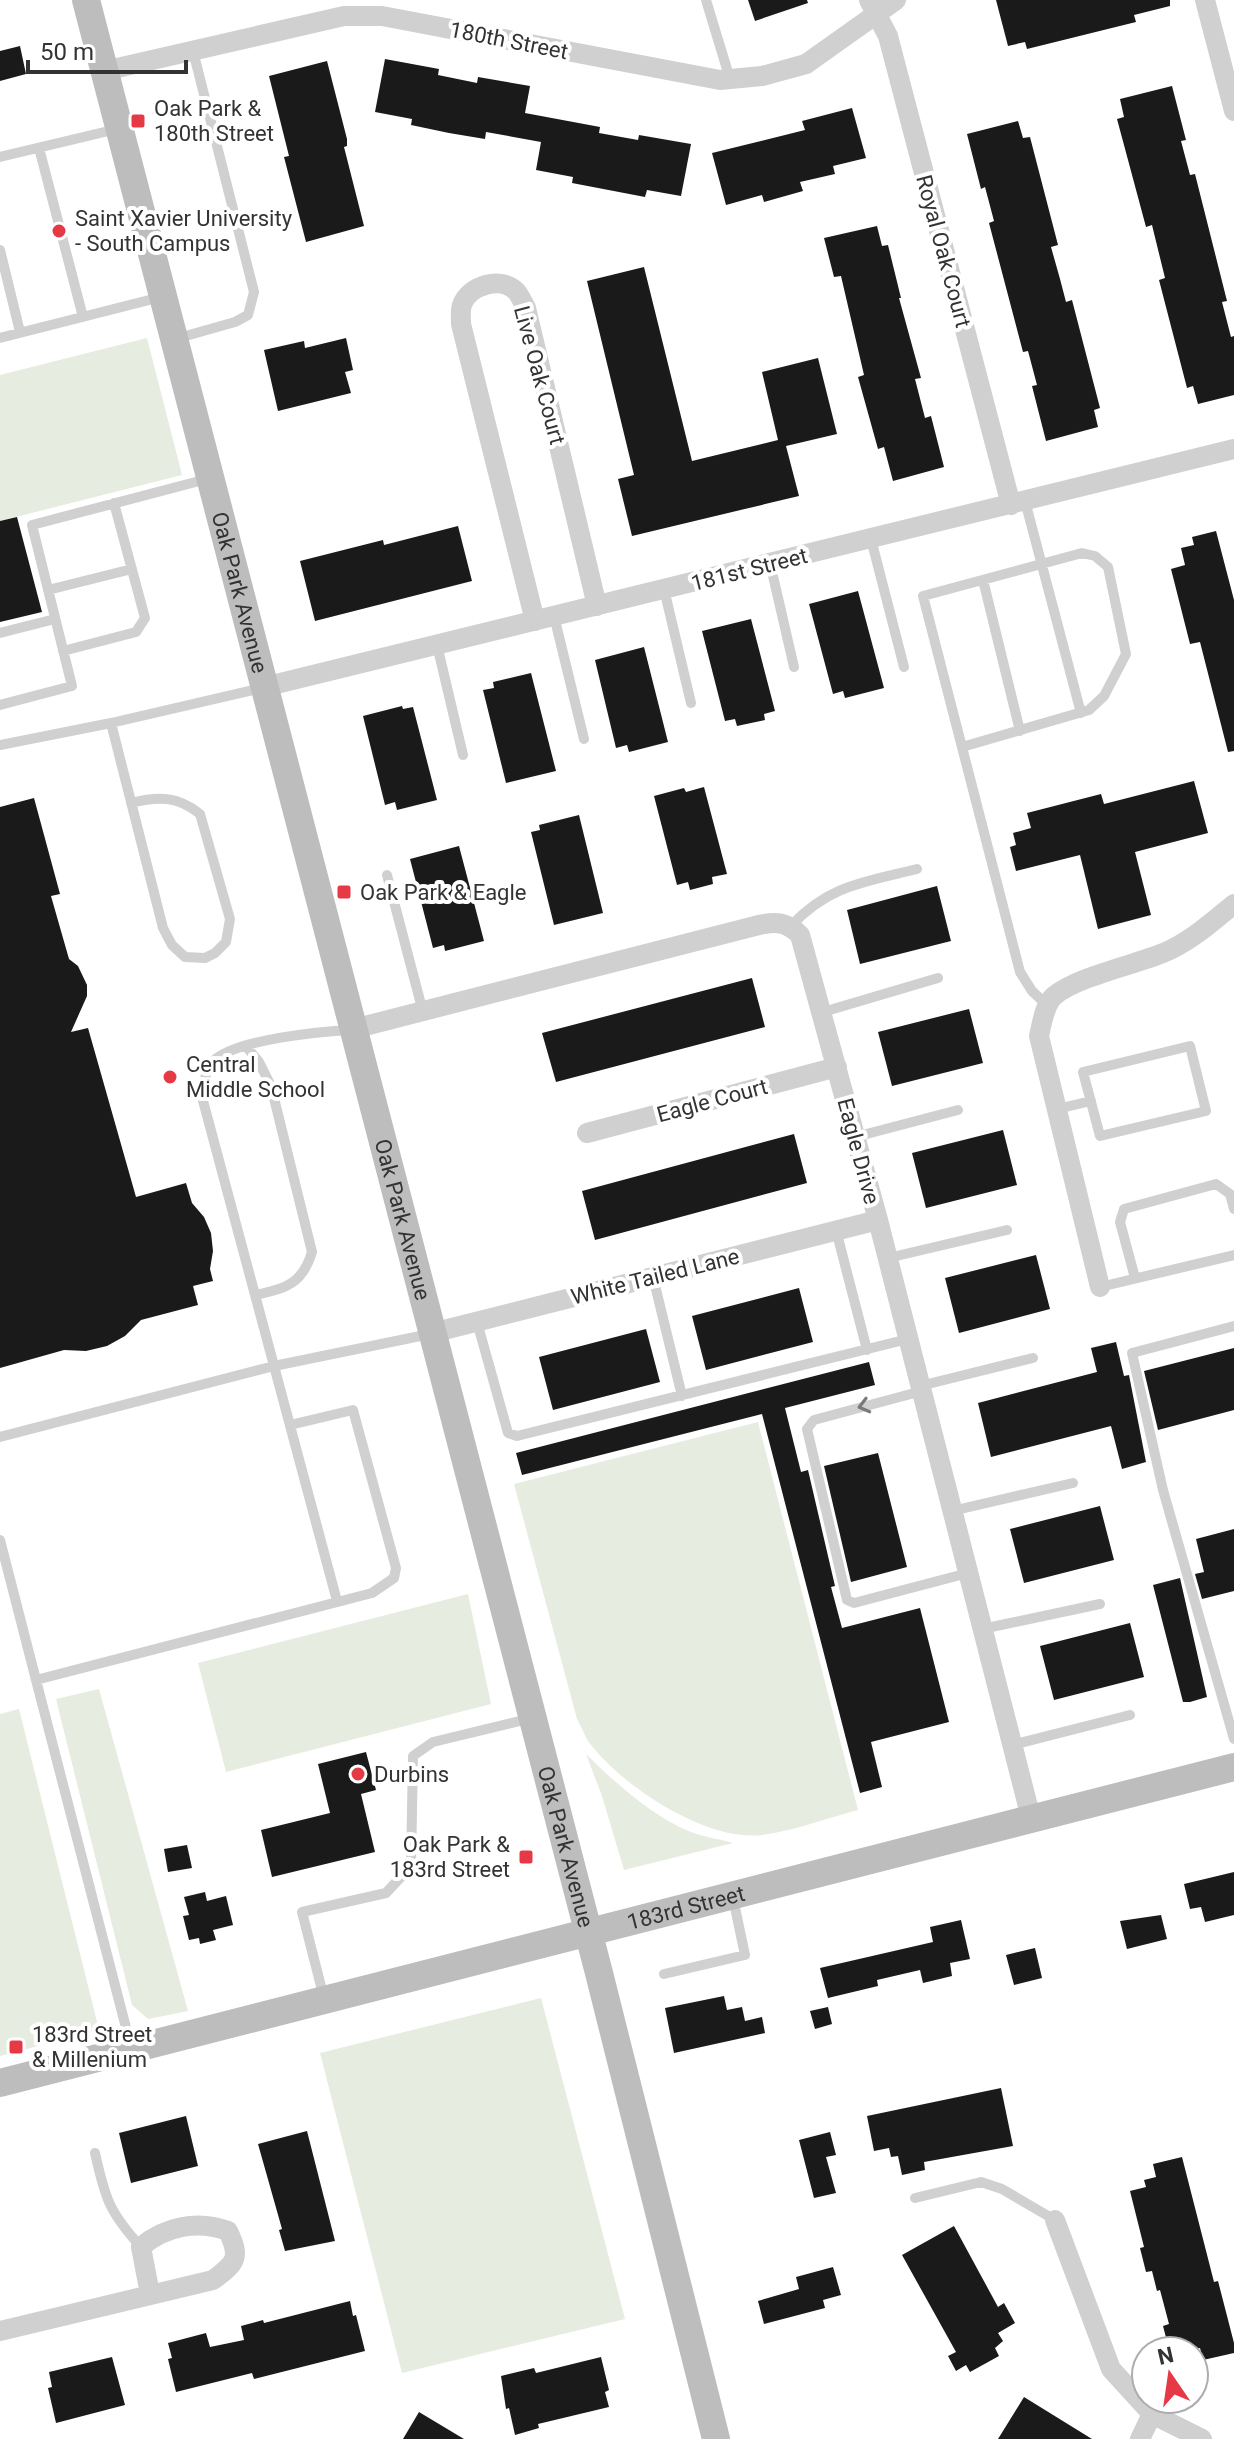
<svg xmlns="http://www.w3.org/2000/svg" width="1234" height="2439" font-family="Roboto,sans-serif">
<rect width="100%" height="100%" fill="#fff"/>
<!-- green -->
<path fill="#e6ecdf" d="M147 338 182 475 0 521V375Z
M758 1422 858 1810C827 1818 794 1831 762 1835 706 1842 620 1785 588 1741 584 1734 581 1726 577 1719L514 1484Z
M468 1594 491 1704 226 1772 198 1663Z
M99 1689 188 2011 148 2019 132 2005 56 1699Z
M19 1709 99 2030 0 2056V1714Z
M586 1754C614 1782 653 1817 691 1832 704 1837 719 1839 733 1843L624 1870 602 1796Z
M541 1998 625 2319 402 2373 320 2053Z"/>
<!-- building -->
<path fill="#1a1a1a" d="M748 0H807L808 3 755 21Z
M996 0H1170V6L1134 15 1136 22 1027 49 1025 42 1008 46Z
M20 46 26 74 0 81V51Z
M385 59 439 69 438 75 477 83 478 77 530 86 525 113 600 127 599 133 638 140 639 135 691 144 681 196 647 190 645 197 572 183 573 177 536 170 541 142 486 132 485 139 449 133 411 125 412 119 375 112Z
M327 61 347 139V146L344 147 364 226 306 242 284 157 289 156 269 76Z
M1172 86 1186 140 1181 141 1190 175 1195 174 1227 301 1222 302 1231 337 1234 336V395L1198 404 1193 386 1187 388 1159 280 1165 278 1152 225 1146 227 1117 119 1124 117 1120 99Z
M852 108 866 158 833 166 835 174 800 182 803 191 764 202 762 195 726 205 712 153 805 130 802 121Z
M1018 121 1023 138 1030 137 1058 245 1051 247 1060 279 1066 302 1072 300 1100 408 1094 410 1098 427 1046 441 1032 386 1037 385 1028 351 1023 352 989 223 994 221 985 187 981 189 967 134Z
M877 226 882 246 888 245 901 298H899L921 378 915 379 925 418 931 416 944 467 893 481 884 447 878 449 858 377 864 375 841 276 834 277 824 238Z
M644 267 692 461 778 440 762 372 818 358 837 434 786 446 799 496 632 536 618 479 634 475 587 281Z
M346 338 353 370 345 372 351 393 278 411 264 350 304 341 305 348Z
M17 517 42 612 0 622V521Z
M458 526 472 581 315 621 300 561 383 540 384 545Z
M1216 531 1234 600V751L1228 752 1200 642 1190 644 1171 569 1185 565 1181 548 1194 545 1192 537Z
M858 591 884 688 845 698 843 691 833 694 809 604Z
M751 619 775 711 764 714 765 720 737 726 735 719 725 721 702 631Z
M644 647 668 742 629 752 627 745 616 748 595 660Z
M531 673 556 771 506 783 483 690 494 688 493 682Z
M402 706 403 709 413 707 437 800 397 810 395 802 385 805 363 716Z
M1194 781 1208 833 1135 852 1151 915 1098 929 1080 855 1016 871 1010 847 1016 845 1013 833 1031 828 1027 813 1101 794 1104 804Z
M704 787 727 874 712 877 713 884 690 890 688 882 677 885 654 796 684 788 686 792Z
M34 798 60 894 51 896 69 959 78 966 87 985V996L71 1032 88 1028 136 1197 186 1183 192 1203 204 1217 211 1233 213 1251 210 1269 213 1281 193 1286 198 1305 141 1320 125 1336 107 1346 86 1351 64 1350 0 1368V807Z
M579 815 603 913 554 925 531 832 540 830 539 825Z
M459 846 484 941 445 951 444 945 433 948 410 859Z
M937 886 951 941 860 964 847 910Z
M752 978 765 1027 556 1082 542 1033Z
M969 1009 983 1063 892 1086 878 1032Z
M1003 1130 1017 1185 926 1208 912 1153Z
M794 1134 807 1183 595 1240 582 1191Z
M1036 1255 1050 1309 959 1333 945 1278Z
M799 1288 813 1342 706 1370 692 1316Z
M646 1329 660 1382 553 1410 539 1357Z
M1116 1342 1124 1376 1129 1375 1146 1462 1122 1469 1111 1426 991 1457 978 1403 1097 1372 1091 1348Z
M1234 1348V1410L1158 1430 1144 1371Z
M869 1362 875 1385 785 1408 801 1472 808 1470 835 1586 831 1587 842 1628 920 1608 949 1722 871 1742 882 1787 860 1793 762 1414 522 1475 516 1453Z
M878 1453 907 1567 851 1582 824 1466Z
M1100 1506 1114 1560 1024 1583 1010 1529Z
M1234 1529V1591L1202 1599 1195 1574 1204 1572 1196 1539Z
M1180 1578 1207 1697 1190 1702H1183L1153 1585Z
M1130 1623 1144 1677 1054 1700 1040 1646Z
M366 1752 376 1790 361 1794 375 1852 272 1877 261 1830 330 1813 318 1764Z
M187 1845 192 1868 168 1872 164 1849Z
M1234 1872V1915L1205 1922 1201 1907 1190 1909 1184 1884Z
M205 1892 207 1901 226 1896 233 1925 213 1930 216 1940 200 1944 199 1938 189 1940 183 1916 189 1915 184 1897Z
M1161 1915 1167 1939 1127 1949 1120 1921Z
M961 1920 970 1959 950 1963 952 1976 923 1983 920 1970 877 1980 878 1986 828 1998 820 1968 933 1942 930 1927Z
M1035 1948 1042 1978 1014 1985 1006 1955Z
M724 1996 727 2010 742 2007 745 2021 762 2017 765 2033 674 2053 665 2008Z
M828 2007 832 2024 815 2029 810 2011Z
M1001 2088 1013 2146 924 2162 925 2170 902 2175 898 2156 891 2157 889 2148 874 2151 867 2116Z
M186 2116 198 2166 131 2183 119 2133Z
M307 2131 335 2241 285 2251 279 2230 282 2229 258 2144Z
M830 2132 836 2155 826 2157 836 2193 814 2198 799 2140Z
M1182 2157 1214 2282 1218 2281 1234 2343V2353L1203 2360 1200 2348 1189 2351 1188 2345 1169 2349 1163 2326 1169 2324 1160 2290 1157 2291 1152 2271 1146 2272 1140 2248 1144 2247 1130 2191 1146 2187 1144 2180 1156 2177 1153 2164Z
M954 2226 998 2307 1004 2303 1015 2323 998 2333 1003 2341 995 2348 999 2356 970 2372 966 2365 956 2371 948 2356 956 2352 902 2255Z
M833 2267 841 2295 823 2300 825 2308 764 2324 758 2301 799 2289 796 2277Z
M350 2301 353 2316 356 2315 365 2351 254 2379 252 2373 176 2392 168 2359 172 2358 168 2343 206 2333 210 2347 244 2340 241 2326 263 2320 264 2323Z
M112 2357 125 2405 56 2423 48 2388 52 2387 49 2372Z
M601 2357 609 2390 605 2392 609 2407 538 2424 539 2428 515 2435 509 2408 506 2409 501 2376 534 2368 536 2373Z
M1024 2397 1092 2439H998Z
M419 2412 464 2439H403Z"/>
<g fill="none" stroke-linecap="round" stroke-linejoin="round">
<!-- lane -->
<path stroke="#d0d0d0" stroke-width="10" d="M706 0 730 79
M39 148 83 317
M0 157 117 129
M0 250 20 332
M0 338 161 297
M175 339 235 322 248 315 254 292 193 51
M1025 501 1081 713
M871 539 904 667
M770 563 794 667
M983 580 1020 731
M664 589 691 703
M48 590 132 569
M554 616 584 739
M0 633 55 619
M437 645 463 755
M63 651 136 632 145 618 114 503
M0 705 72 686 32 525 207 479
M111 723 163 928 172 945 185 957 205 958 215 953 226 942 230 919 200 814C178 796 158 796 131 803
M0 745 111 723 262 688
M962 747 1089 710 1104 696 1126 654 1108 567 1095 556 1082 553 923 596 1020 972 1032 991 1048 1006
M387 875 423 1012
M791 926C829 885 865 882 917 869
M823 1012 938 978
M246 1046 259 1062 271 1086 312 1252C303 1283 286 1289 255 1295
M1190 1046 1206 1111 1100 1136 1083 1072Z
M1057 1109 1091 1101
M855 1137 958 1110
M836 1230 867 1350
M888 1258 1007 1230
M653 1277 682 1396
M1135 1278 1120 1222 1124 1209 1216 1184 1230 1194 1234 1209
M1100 1287 1234 1255
M477 1322 508 1433 517 1436 908 1339
M1234 1326 1132 1353 1163 1490 1234 1739
M920 1386 1033 1358
M922 1391 814 1420 807 1429 847 1600 854 1603 968 1573
M0 1437 274 1366 430 1334
M952 1511 1073 1483
M0 1540 36 1680 372 1593 394 1578 396 1568 353 1410 290 1425
M337 1601 202 1097C204 1084 205 1066 217 1058 243 1039 317 1032 350 1030
M982 1629 1100 1604
M36 1680 131 2047
M1012 1745 1130 1715
M664 1974 745 1955 733 1898
M324 1998 302 1912 386 1893 411 1866 413 1756 433 1742 532 1718
M95 2153C105 2198 109 2212 141 2247
M915 2198 981 2182 1002 2189 1055 2220"/>
<!-- street -->
<path stroke="#d0d0d0" stroke-width="20" d="M869 0 888 36 1011 505
M1205 0 1234 111
M104 71 344 16H382L720 80 762 76 806 64 896 0
M535 621 461 324C461 318 460 310 462 305 469 285 501 276 516 291 520 295 523 303 526 308L597 606
M264 687 1234 449
M353 1029 759 925C776 921 787 922 800 935L878 1220 1031 1818
M587 1133 837 1067
M1100 1287 1039 1036C1042 1024 1044 1005 1054 996 1076 977 1134 965 1163 953 1189 943 1213 921 1234 904
M432 1333 878 1220
M1055 2220 1111 2369 1152 2414 1202 2439
M0 2331 213 2280C236 2263 241 2258 228 2231 198 2220 165 2226 141 2247L150 2294
M1140 2439 1152 2414"/>
<!-- secondary -->
<g stroke="#bdbdbd" stroke-width="28">
<path id="s1" d="M86 0 599 1973 716 2439"/>
<path id="s2" d="M0 2083 1234 1767"/>
</g>
</g>
<!-- one-way arrows -->
<defs><path id="oneway-chevron" d="M-2-3.5L2.5 0L-2 3.5" fill="none" stroke-width="1.6" stroke-linecap="round" stroke-linejoin="round" transform="scale(2)"/></defs>
<use stroke="#7a7a7a" href="#oneway-chevron" transform="translate(864 1406) rotate(165)"/>
<!-- markers -->
<g fill="#e63946" stroke="#fff" stroke-width="3">
<rect x="130" y="113" width="16" height="16" rx="4"/>
<circle cx="59" cy="231" r="8"/>
<rect x="336" y="884" width="16" height="16" rx="4"/>
<circle cx="170" cy="1077" r="8"/>
<circle cx="358" cy="1774" r="8"/>
<rect x="518" y="1849" width="16" height="16" rx="4"/>
<rect x="8" y="2039" width="16" height="16" rx="4"/>
</g>
<g text-anchor="middle" stroke-width="8" stroke-linejoin="round" paint-order="stroke">
<!-- street labels -->
<g font-size="22" fill="#333" stroke="#fff">
<text transform="translate(509 40) rotate(11)" y="8">180th Street</text>
<text transform="translate(944 251) rotate(75)" y="8">Royal Oak Court</text>
<text transform="translate(540 375) rotate(75)" y="8">Live Oak Court</text>
<text transform="translate(749 569) rotate(-14)" y="8">181st Street</text>
<text dy="8" stroke="none"><textPath href="#s1" startOffset="612">Oak Park Avenue</textPath></text>
<text transform="translate(712 1100) rotate(-15)" y="8">Eagle Court</text>
<text transform="translate(859 1151) rotate(75)" y="8">Eagle Drive</text>
<text dy="8" stroke="none"><textPath href="#s1" startOffset="1260">Oak Park Avenue</textPath></text>
<text transform="translate(655 1276) rotate(-14)" y="8">White Tailed Lane</text>
<text dy="8" stroke="none"><textPath href="#s1" startOffset="1908">Oak Park Avenue</textPath></text>
<text dy="8" stroke="none"><textPath href="#s2" startOffset="708">183rd Street</textPath></text>
</g>
<!-- poi labels -->
<g font-size="22" fill="#333" stroke="#fff" text-anchor="start">
<text x="154" y="116">Oak Park &amp;<tspan x="154" dy="25">180th Street</tspan></text>
<text x="75" y="226">Saint Xavier University<tspan x="75" dy="25">- South Campus</tspan></text>
<text x="360" y="900">Oak Park &amp; Eagle</text>
<text x="186" y="1072">Central<tspan x="186" dy="25">Middle School</tspan></text>
<text x="374" y="1782">Durbins</text>
<text x="510" y="1852" text-anchor="end">Oak Park &amp;<tspan x="510" dy="25">183rd Street</tspan></text>
<text x="32" y="2042">183rd Street<tspan x="32" dy="25">&amp; Millenium</tspan></text>
</g>
</g>
<!-- north arrow -->
<g transform="translate(1170 2375) rotate(347)"><circle r="38" fill="#ffffff" stroke="#adadad" stroke-width="2"/>
<path d="M0-6L14 30L0 20L-14 30Z" fill="#e63946"/>
<text y="-12" font-size="22" font-weight="bold" text-anchor="middle" fill="#333333">N</text>
</g>
<!-- scale -->
<path d="M28 60v12h158v-12" fill="none" stroke="#333333" stroke-width="4"/>
<text x="40" y="60" font-size="24" fill="#333333" stroke="#ffffff" stroke-width="6" paint-order="stroke">50 m</text>
</svg>
